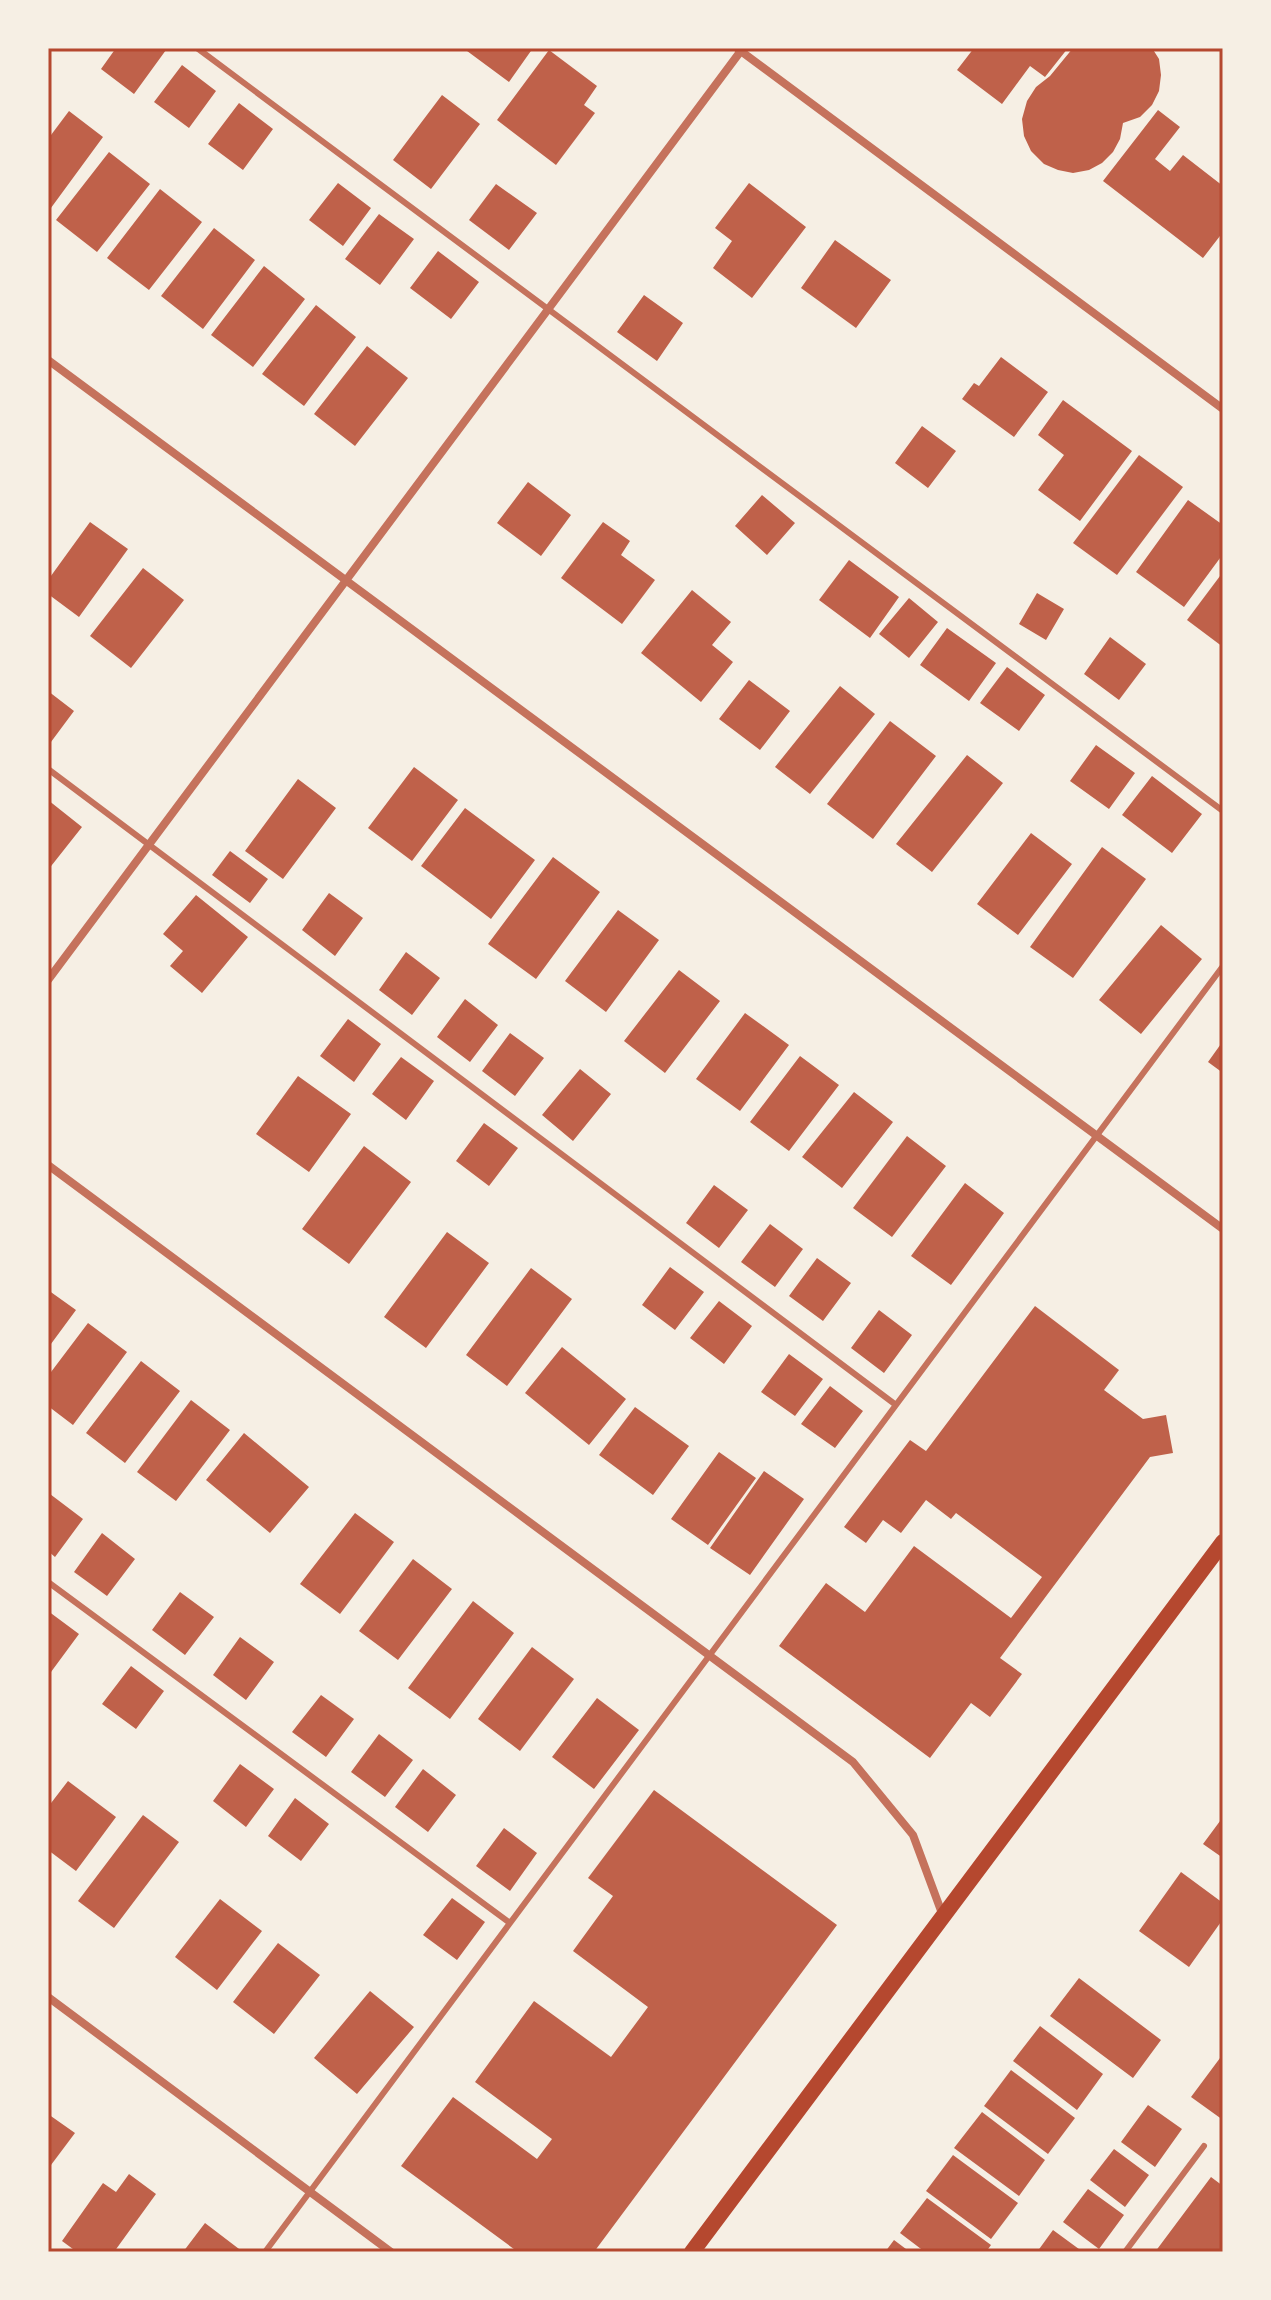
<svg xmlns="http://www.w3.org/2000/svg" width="1271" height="2300" font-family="Helvetica,sans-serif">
<rect width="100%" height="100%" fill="#f6efe4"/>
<!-- building -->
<path fill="#bf614a" d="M116 48H163L166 50 134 94 101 69Z
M463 48H533L509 82Z
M974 48H1068L1045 77 1030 66 1002 104 957 70Z
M1073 48H1152L1159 59 1161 75 1159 91 1152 105 1140 117 1123 123 1120 139 1113 152 1102 163 1089 170 1073 173 1058 170 1044 164 1031 151 1024 136 1022 119 1027 101 1036 87 1050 76Z
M549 50 597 86 584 105 595 113 556 165 497 120Z
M182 65 216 91 189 128 154 102Z
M442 95 480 124 431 189 393 160Z
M239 103 273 129 243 170 208 144Z
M1158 110 1180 127 1155 159 1170 171 1183 155 1223 186V232L1203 258 1103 181Z
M69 111 103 137 48 212V139Z
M109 152 150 184 97 252 56 220Z
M338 183 371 208 343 246 309 220Z
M749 183 806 227 752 298 713 268 732 241 715 228Z
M496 184 537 213 509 250 469 220Z
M160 189 202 222 149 290 107 258Z
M379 214 414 239 380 285 345 259Z
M214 228 255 260 203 329 161 296Z
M835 240 891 280 856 328 801 288Z
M438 251 479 282 451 319 410 288Z
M264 266 305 299 253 367 211 335Z
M644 295 683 323 657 361 617 332Z
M316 305 356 337 304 406 262 374Z
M367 346 408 378 355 446 314 414Z
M1001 357 1048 392 1014 437 962 399 974 383 979 386Z
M1063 400 1132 451 1080 521 1038 490 1064 455 1038 435Z
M922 426 956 451 928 488 895 463Z
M1139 455 1183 487 1117 575 1073 543Z
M528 482 571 515 541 556 497 523Z
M762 495 795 523 767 555 735 526Z
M1188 500 1223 525V554L1184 607 1136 572Z
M90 522 128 549 79 617 48 594V580Z
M603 522 630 541 621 555 655 580 622 624 561 578Z
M849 560 899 597 870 638 819 600Z
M143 568 184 600 131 668 90 636Z
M1223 572V647L1187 620Z
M692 590 731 622 712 645 733 662 701 702 641 653Z
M1037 593 1064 609 1046 640 1019 624Z
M909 598 938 622 909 658 879 634Z
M947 628 996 663 969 701 920 665Z
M1110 637 1146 664 1119 700 1084 674Z
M1007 667 1045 695 1019 731 980 703Z
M749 680 790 711 760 750 719 719Z
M840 686 875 714 810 794 775 767Z
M48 691 74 711 48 746Z
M890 721 936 756 873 839 827 804Z
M1096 745 1135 773 1109 809 1070 781Z
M967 755 1003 783 932 872 896 844Z
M414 767 458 800 412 861 368 828Z
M1152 776 1202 814 1172 853 1122 815Z
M298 779 336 808 283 879 245 851Z
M48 800 82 827 48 870Z
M465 808 535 860 491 919 421 866Z
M1031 833 1072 864 1018 935 977 904Z
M1102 847 1146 879 1073 978 1030 947Z
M230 851 268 879 250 903 212 875Z
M553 857 600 892 536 979 488 944Z
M329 893 363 918 335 956 302 930Z
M196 895 248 937 202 993 170 966 183 951 163 934Z
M618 910 659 940 606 1012 565 981Z
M1161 925 1202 959 1141 1034 1099 1000Z
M406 952 440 978 412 1015 379 990Z
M679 970 720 1001 665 1073 624 1041Z
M465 999 498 1025 470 1062 437 1037Z
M745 1013 789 1045 740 1111 696 1079Z
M348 1019 381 1044 354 1082 320 1056Z
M510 1033 544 1058 515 1096 482 1071Z
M1223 1041V1073L1208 1062Z
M800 1056 839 1085 789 1151 750 1122Z
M401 1057 434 1081 406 1120 372 1094Z
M580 1069 611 1094 573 1141 542 1115Z
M298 1076 351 1114 309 1172 256 1134Z
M854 1092 893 1122 842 1188 802 1157Z
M484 1123 518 1148 489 1186 456 1161Z
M907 1136 946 1166 892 1237 853 1208Z
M364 1146 411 1182 349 1264 302 1229Z
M965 1183 1004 1213 951 1285 911 1256Z
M714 1185 748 1210 719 1248 686 1223Z
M770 1224 803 1249 775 1287 741 1262Z
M447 1232 489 1263 426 1348 384 1317Z
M817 1258 851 1283 823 1321 789 1296Z
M670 1267 704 1292 675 1330 642 1305Z
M531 1268 572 1299 507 1386 466 1355Z
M48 1290 76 1310 48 1348Z
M719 1301 752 1326 724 1364 690 1338Z
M1035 1306 1119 1370 1104 1390 1143 1419 1166 1415 1173 1453 1150 1457 1000 1658 1022 1674 990 1717 971 1703 930 1758 779 1646 826 1583 865 1612 914 1546 1011 1618 1042 1577 956 1513 951 1519 926 1500 901 1533 883 1520 866 1543 844 1527 910 1440 926 1451Z
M879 1310 912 1335 884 1373 851 1348Z
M88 1323 127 1352 73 1425 48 1406V1376Z
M562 1347 626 1399 589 1445 525 1393Z
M789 1354 823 1379 795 1416 761 1392Z
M141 1361 180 1391 125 1463 86 1433Z
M830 1386 863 1411 835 1448 801 1424Z
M191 1400 230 1430 176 1501 137 1472Z
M635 1407 689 1446 653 1495 599 1455Z
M244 1433 309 1487 270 1533 206 1480Z
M719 1452 756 1478 708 1545 671 1519Z
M764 1471 804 1499 750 1575 710 1548Z
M50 1494 83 1519 55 1557 48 1551Z
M355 1513 394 1542 340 1614 300 1584Z
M102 1533 135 1559 107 1596 74 1572Z
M413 1559 452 1589 398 1660 359 1631Z
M180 1592 214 1617 185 1655 152 1630Z
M473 1601 514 1633 450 1719 408 1688Z
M48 1611 79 1634 51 1672 48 1670Z
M240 1637 274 1662 246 1700 213 1675Z
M532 1647 574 1679 520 1751 478 1719Z
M131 1666 164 1691 136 1729 102 1704Z
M321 1695 354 1719 326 1757 292 1732Z
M597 1698 639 1730 594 1789 552 1757Z
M379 1734 413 1760 385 1797 351 1772Z
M240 1764 274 1789 246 1827 213 1801Z
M423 1769 456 1795 428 1832 395 1807Z
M68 1781 116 1817 76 1871 48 1850V1807Z
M654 1790 837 1925 594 2252H518L401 2166 453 2097 537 2159 552 2139 475 2082 534 2001 611 2057 648 2007 573 1951 613 1896 588 1878Z
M295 1798 329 1824 301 1861 268 1836Z
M143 1815 179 1842 114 1928 78 1901Z
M1223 1817V1858L1203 1844Z
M504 1828 537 1853 510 1891 476 1866Z
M1181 1872 1223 1903V1919L1189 1967 1139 1931Z
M452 1898 485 1922 457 1960 423 1935Z
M220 1899 262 1931 217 1990 175 1957Z
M278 1943 320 1975 274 2034 233 2002Z
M1079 1978 1161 2040 1133 2078 1050 2016Z
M370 1991 414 2027 357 2094 314 2058Z
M1040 2026 1103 2074 1077 2110 1013 2061Z
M1223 2054V2120L1191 2097Z
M1011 2070 1075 2118 1048 2154 984 2106Z
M1148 2105 1182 2129 1155 2167 1121 2142Z
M982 2112 1045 2160 1019 2196 954 2148Z
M48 2114 75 2133 48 2169Z
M1114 2149 1149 2175 1125 2207 1090 2180Z
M953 2155 1018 2203 991 2239 926 2191Z
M129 2174 156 2194 114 2252H77L62 2241 103 2183 116 2192Z
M1211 2177 1223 2186V2247L1220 2252H1155Z
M1088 2189 1124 2215 1099 2249 1063 2222Z
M927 2198 991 2245 986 2252H925L900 2233Z
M205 2223 243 2252H183Z
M1053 2230 1083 2252H1037Z
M894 2240 910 2252H885Z"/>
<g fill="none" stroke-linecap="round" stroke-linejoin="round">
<!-- service -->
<path stroke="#c5725c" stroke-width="6" d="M197 48 1223 811
M48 769 896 1405
M48 1582 510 1923
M265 2252 1223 966
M1125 2252 1204 2146"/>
<!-- minor -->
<path stroke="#c5725c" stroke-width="8" d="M738 49 1223 409
M48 360 1223 1229
M48 980 743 48
M48 1165 853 1762 913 1835 943 1916
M48 1997 391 2252"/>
<!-- secondary -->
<path stroke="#b5482f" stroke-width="16" d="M692 2252 1223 1542"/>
</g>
<!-- border -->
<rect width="1271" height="2300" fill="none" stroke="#f6efe4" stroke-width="100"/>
<rect x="50" y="50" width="1171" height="2200" fill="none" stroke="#b5482f" stroke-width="3"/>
</svg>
